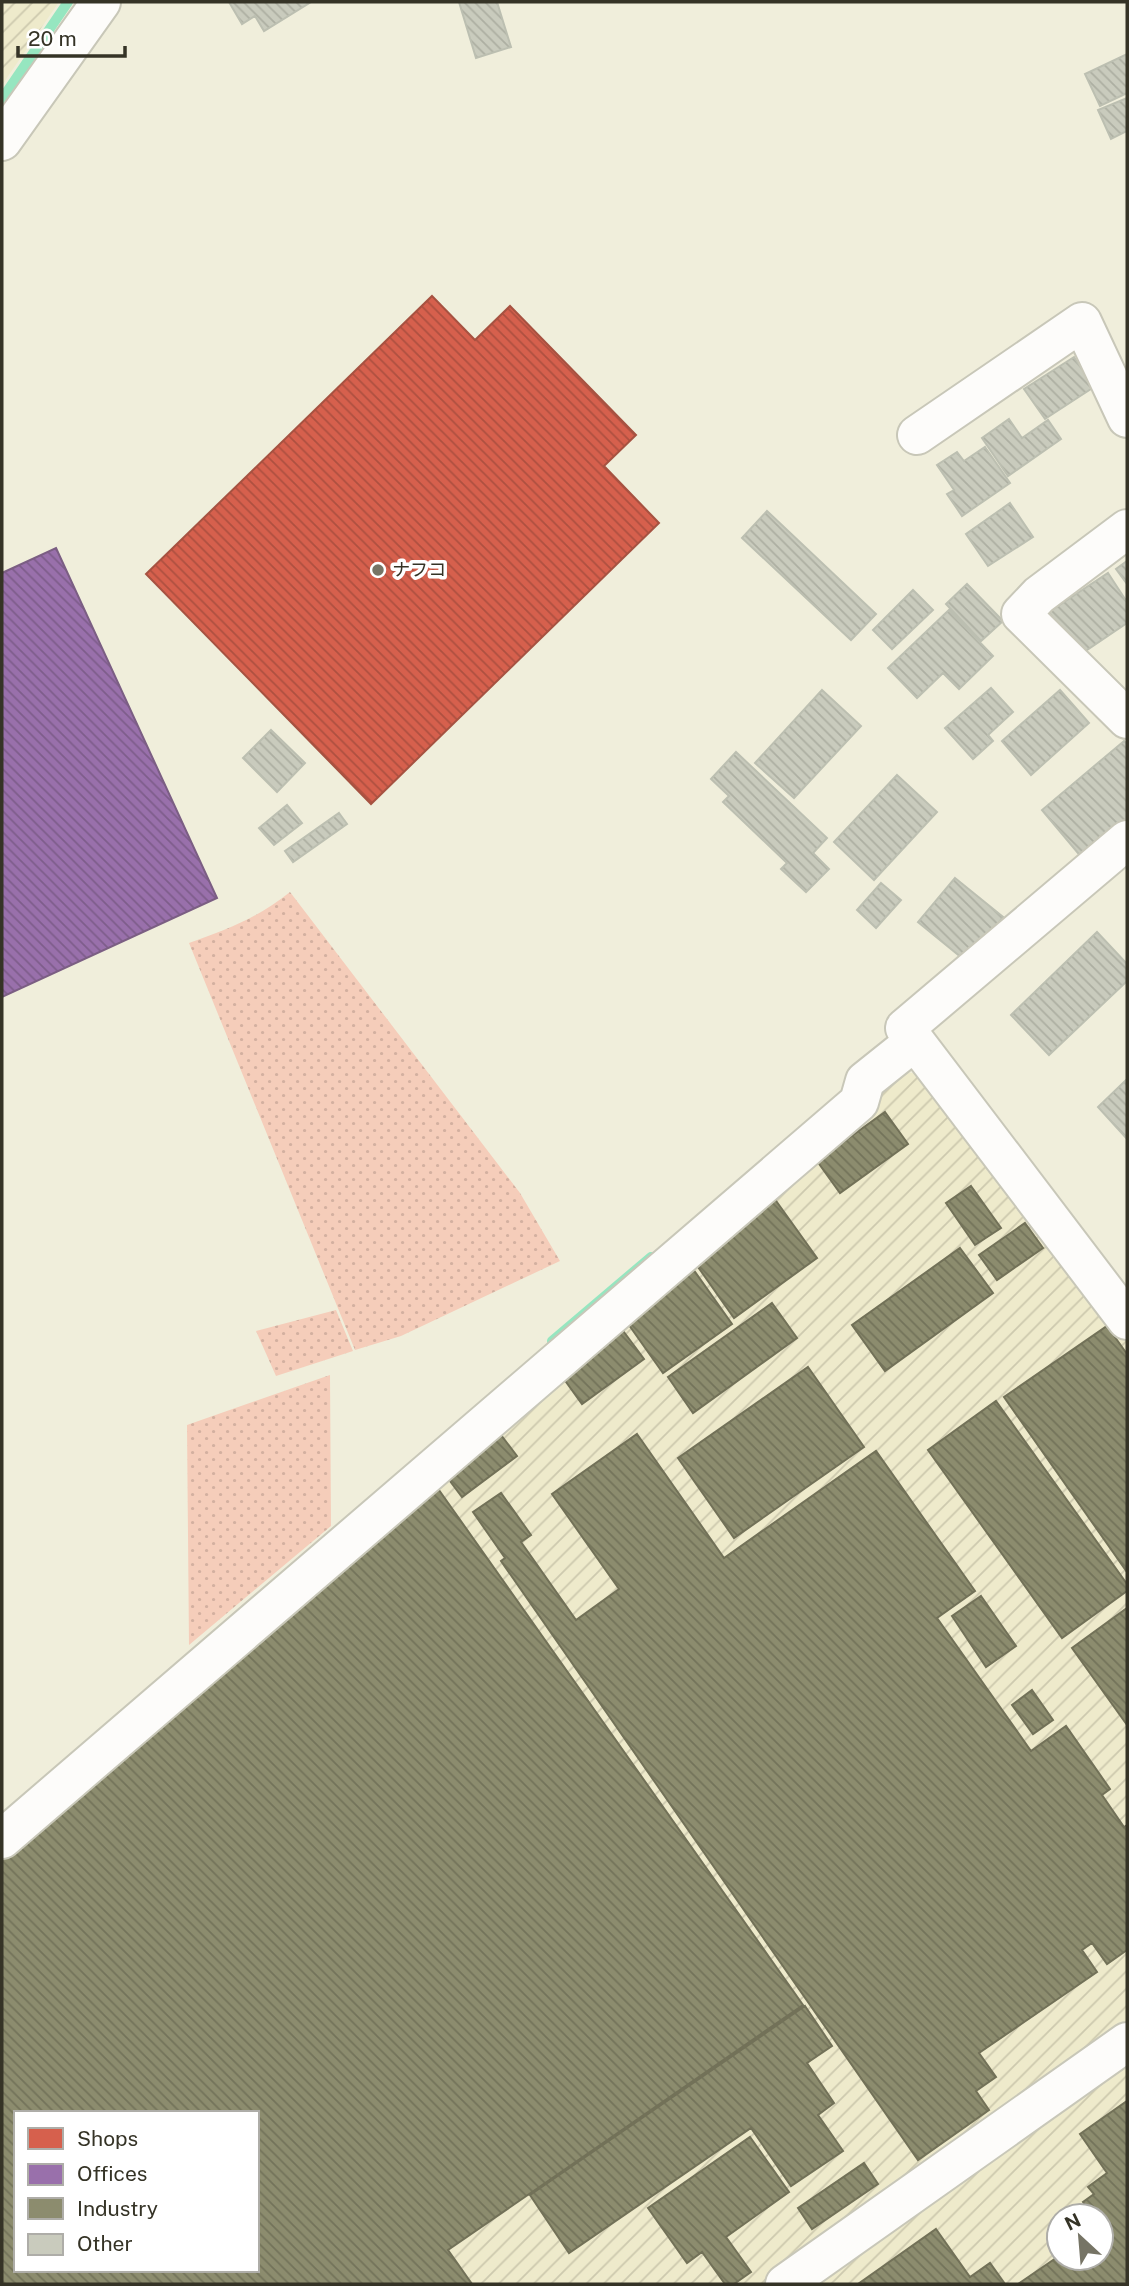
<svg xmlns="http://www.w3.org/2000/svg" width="1129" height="2286" font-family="'Public Sans','Noto Sans JP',sans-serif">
<defs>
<pattern id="industrial-furrows" width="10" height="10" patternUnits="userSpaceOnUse" patternTransform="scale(1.75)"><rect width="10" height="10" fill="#eeeacb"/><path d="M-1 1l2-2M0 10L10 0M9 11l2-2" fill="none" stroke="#cdc9ae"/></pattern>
<pattern id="grass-dots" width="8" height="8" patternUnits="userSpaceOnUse" patternTransform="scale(1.75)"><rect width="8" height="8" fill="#f5cdba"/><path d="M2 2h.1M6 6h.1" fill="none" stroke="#d3b0a0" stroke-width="1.8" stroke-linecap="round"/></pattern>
<pattern id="shops-back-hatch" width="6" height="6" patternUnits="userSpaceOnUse" patternTransform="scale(1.75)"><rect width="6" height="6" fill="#d6604d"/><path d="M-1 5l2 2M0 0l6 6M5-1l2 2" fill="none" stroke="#ae5040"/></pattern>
<pattern id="offices-back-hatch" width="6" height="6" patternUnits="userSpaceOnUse" patternTransform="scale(1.75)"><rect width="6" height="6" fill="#9970ab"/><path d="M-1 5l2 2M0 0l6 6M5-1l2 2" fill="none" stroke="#7e5d8b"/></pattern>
<pattern id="industry-back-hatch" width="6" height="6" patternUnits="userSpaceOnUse" patternTransform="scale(1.75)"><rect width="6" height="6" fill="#8c8c6e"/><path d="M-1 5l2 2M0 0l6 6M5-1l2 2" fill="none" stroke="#73735a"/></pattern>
<pattern id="building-back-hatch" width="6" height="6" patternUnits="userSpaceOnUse" patternTransform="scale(1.75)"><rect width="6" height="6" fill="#c9cbbd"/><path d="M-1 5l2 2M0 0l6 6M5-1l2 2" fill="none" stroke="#adafa2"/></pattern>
</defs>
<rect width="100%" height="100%" fill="#f0eedb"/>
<!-- industrial -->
<path fill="url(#industrial-furrows)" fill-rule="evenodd" d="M2 2H59L2 85Z
M905 1072 926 1075 1127 1334V2284H2V1847ZM16 2113H257V2270H16ZM1059 2216H1101V2258H1059Z"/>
<!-- grass -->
<path fill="url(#grass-dots)" d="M290 892 520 1193 560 1261 401 1336 355 1350 189 943C227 930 259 917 290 892Z
M336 1310 353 1351 276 1376 256 1331Z
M330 1375 331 1526 189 1645 187 1425Z"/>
<!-- shops -->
<path fill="url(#shops-back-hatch)" stroke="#a65241" stroke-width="2" d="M432 296 475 340 510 306 636 435 604 466 659 523 371 804 146 574Z"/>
<!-- offices -->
<path fill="url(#offices-back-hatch)" stroke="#7b5e83" stroke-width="2" d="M56 548 217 898 2 997V573Z"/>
<!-- industry -->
<path fill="url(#industry-back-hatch)" stroke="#727158" stroke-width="2" fill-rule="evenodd" d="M885 1112 908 1144 840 1193 817 1161Z
M971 1186 1001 1228 975 1245 946 1203Z
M774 1198 817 1258 734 1318 691 1257Z
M1025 1223 1043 1248 997 1280 979 1255Z
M960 1248 993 1293 885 1371 852 1325Z
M693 1269 732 1324 663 1373 624 1318Z
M772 1303 797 1338 693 1413 668 1377Z
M618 1324 644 1359 582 1404 556 1368Z
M1107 1326 1127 1354V1572L1004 1397Z
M808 1367 864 1447 734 1538 678 1458Z
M996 1401 1127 1584V1591L1062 1638 928 1450Z
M498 1431 517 1456 462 1497 444 1473Z
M637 1434 724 1558 876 1451 975 1591 937 1618 1031 1751 1066 1726 1110 1789 1102 1795 1124 1827 1127 1825V1950L1107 1964 1092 1943 1082 1950 1097 1972 979 2053 996 2077 976 2091 989 2110 918 2160 501 1561 505 1558 473 1512 501 1493 531 1535 521 1542 576 1620 619 1589 552 1494Z
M434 1483 803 2005 448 2250 472 2284H2V1856ZM16 2113H257V2270H16Z
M981 1596 1016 1646 986 1667 952 1616Z
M1127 1608V1725L1072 1648Z
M1032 1690 1053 1720 1033 1734 1012 1705Z
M805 2006 832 2046 807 2063 834 2103 818 2115 843 2151 791 2186 751 2128 569 2253 530 2195Z
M1127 2101V2284H1018L1059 2256 1101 2258V2216H1093L1083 2202 1094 2194 1088 2187 1107 2173 1080 2134Z
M750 2137 789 2192 726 2237 751 2272 734 2284H725L702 2252 687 2263 648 2208Z
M864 2163 878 2184 812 2229 798 2208Z
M936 2229 970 2277 990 2263 1005 2284H858Z"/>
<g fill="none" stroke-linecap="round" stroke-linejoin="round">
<!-- stream -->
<path stroke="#96e6c0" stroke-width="10" d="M2 99 68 2
M552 1341 651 1257"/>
</g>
<!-- building -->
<path fill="url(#building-back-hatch)" stroke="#bcbfb1" stroke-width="2" d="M229 2H311L264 31 255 16 242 24Z
M459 2H497L511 47 476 58Z
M1127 54V93L1100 106 1085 74Z
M1127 98V131L1111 139 1098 110Z
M1074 357 1094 387 1045 419 1024 389Z
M1009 419 1022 438 1048 420 1061 439 1008 476 982 438Z
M985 447 1010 483 962 516 947 494 954 490 937 465 957 452 964 461Z
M1010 503 1033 537 988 566 966 534Z
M767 511 876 614 851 640 742 538Z
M1127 561V584L1116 569Z
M1108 573 1127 602V623L1078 656 1049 612Z
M967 584 1003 621 981 641 946 604Z
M913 590 933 610 892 649 873 630Z
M949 610 993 656 959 689 943 673 917 698 888 668Z
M991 688 1013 712 988 735 993 741 973 759 945 728Z
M822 690 861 726 794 798 755 763Z
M1060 690 1089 723 1031 775 1002 741Z
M271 730 305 763 277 792 243 758Z
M1124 741 1127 744V821L1083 859 1042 810Z
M736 752 827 838 813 853 829 869 806 892 781 869 787 863 723 802 729 796 711 779Z
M897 775 937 812 874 880 834 842Z
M287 805 302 823 274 845 259 828Z
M339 813 347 824 293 862 285 851Z
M955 878 1003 917 967 962 918 922Z
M881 883 901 900 876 928 857 910Z
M1097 932 1127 964V981L1049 1055 1011 1015Z
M1127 1079V1139L1098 1107Z"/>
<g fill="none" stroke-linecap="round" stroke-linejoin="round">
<!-- minor casing -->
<g stroke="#c8c7b8" stroke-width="42">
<path id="minor" d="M2 141 101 2
M917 435 1082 322 1127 418
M1127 529 1039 595 1021 614 1127 719
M1127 840 905 1028 1127 1320
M2 1839 859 1102 865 1081 915 1041
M785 2284 1127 2042"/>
</g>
<!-- minor -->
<use href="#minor" stroke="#fdfcfa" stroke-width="38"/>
</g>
<!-- markers -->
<circle fill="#767465" stroke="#fff" stroke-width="2.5" cx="378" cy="570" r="7"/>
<g text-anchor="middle" stroke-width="7" stroke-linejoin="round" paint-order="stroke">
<!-- poi labels -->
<g font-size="18" fill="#353326" stroke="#fff" text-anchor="start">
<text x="392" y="576">ナフコ</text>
</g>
</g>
<!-- border -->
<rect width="1129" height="2286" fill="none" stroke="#353326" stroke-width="7"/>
<!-- legend -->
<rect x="14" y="2111" width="245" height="161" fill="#ffffff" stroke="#aeada8" stroke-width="2"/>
<rect x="28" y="2128" width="35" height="21" fill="#d6604d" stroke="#aeada8" stroke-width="2"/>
<text x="77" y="2146" font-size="21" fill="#353326">Shops</text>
<rect x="28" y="2164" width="35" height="21" fill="#9970ab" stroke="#aeada8" stroke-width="2"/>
<text x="77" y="2181" font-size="21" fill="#353326">Offices</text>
<rect x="28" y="2198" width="35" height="21" fill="#8c8c6e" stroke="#aeada8" stroke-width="2"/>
<text x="77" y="2216" font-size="21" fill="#353326">Industry</text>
<rect x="28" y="2234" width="35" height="21" fill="#c9cbbd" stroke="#aeada8" stroke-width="2"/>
<text x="77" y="2251" font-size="21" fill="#353326">Other</text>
<!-- north arrow -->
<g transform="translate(1080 2237) rotate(334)"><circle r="33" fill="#ffffff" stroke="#aeada8" stroke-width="2"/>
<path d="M0-5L12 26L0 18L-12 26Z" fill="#767465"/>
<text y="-10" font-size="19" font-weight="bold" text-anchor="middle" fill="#353326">N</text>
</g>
<!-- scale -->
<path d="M18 46v10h107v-10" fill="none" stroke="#353326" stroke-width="3.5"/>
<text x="28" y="46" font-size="21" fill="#353326" stroke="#ffffff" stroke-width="5" paint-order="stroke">20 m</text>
</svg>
